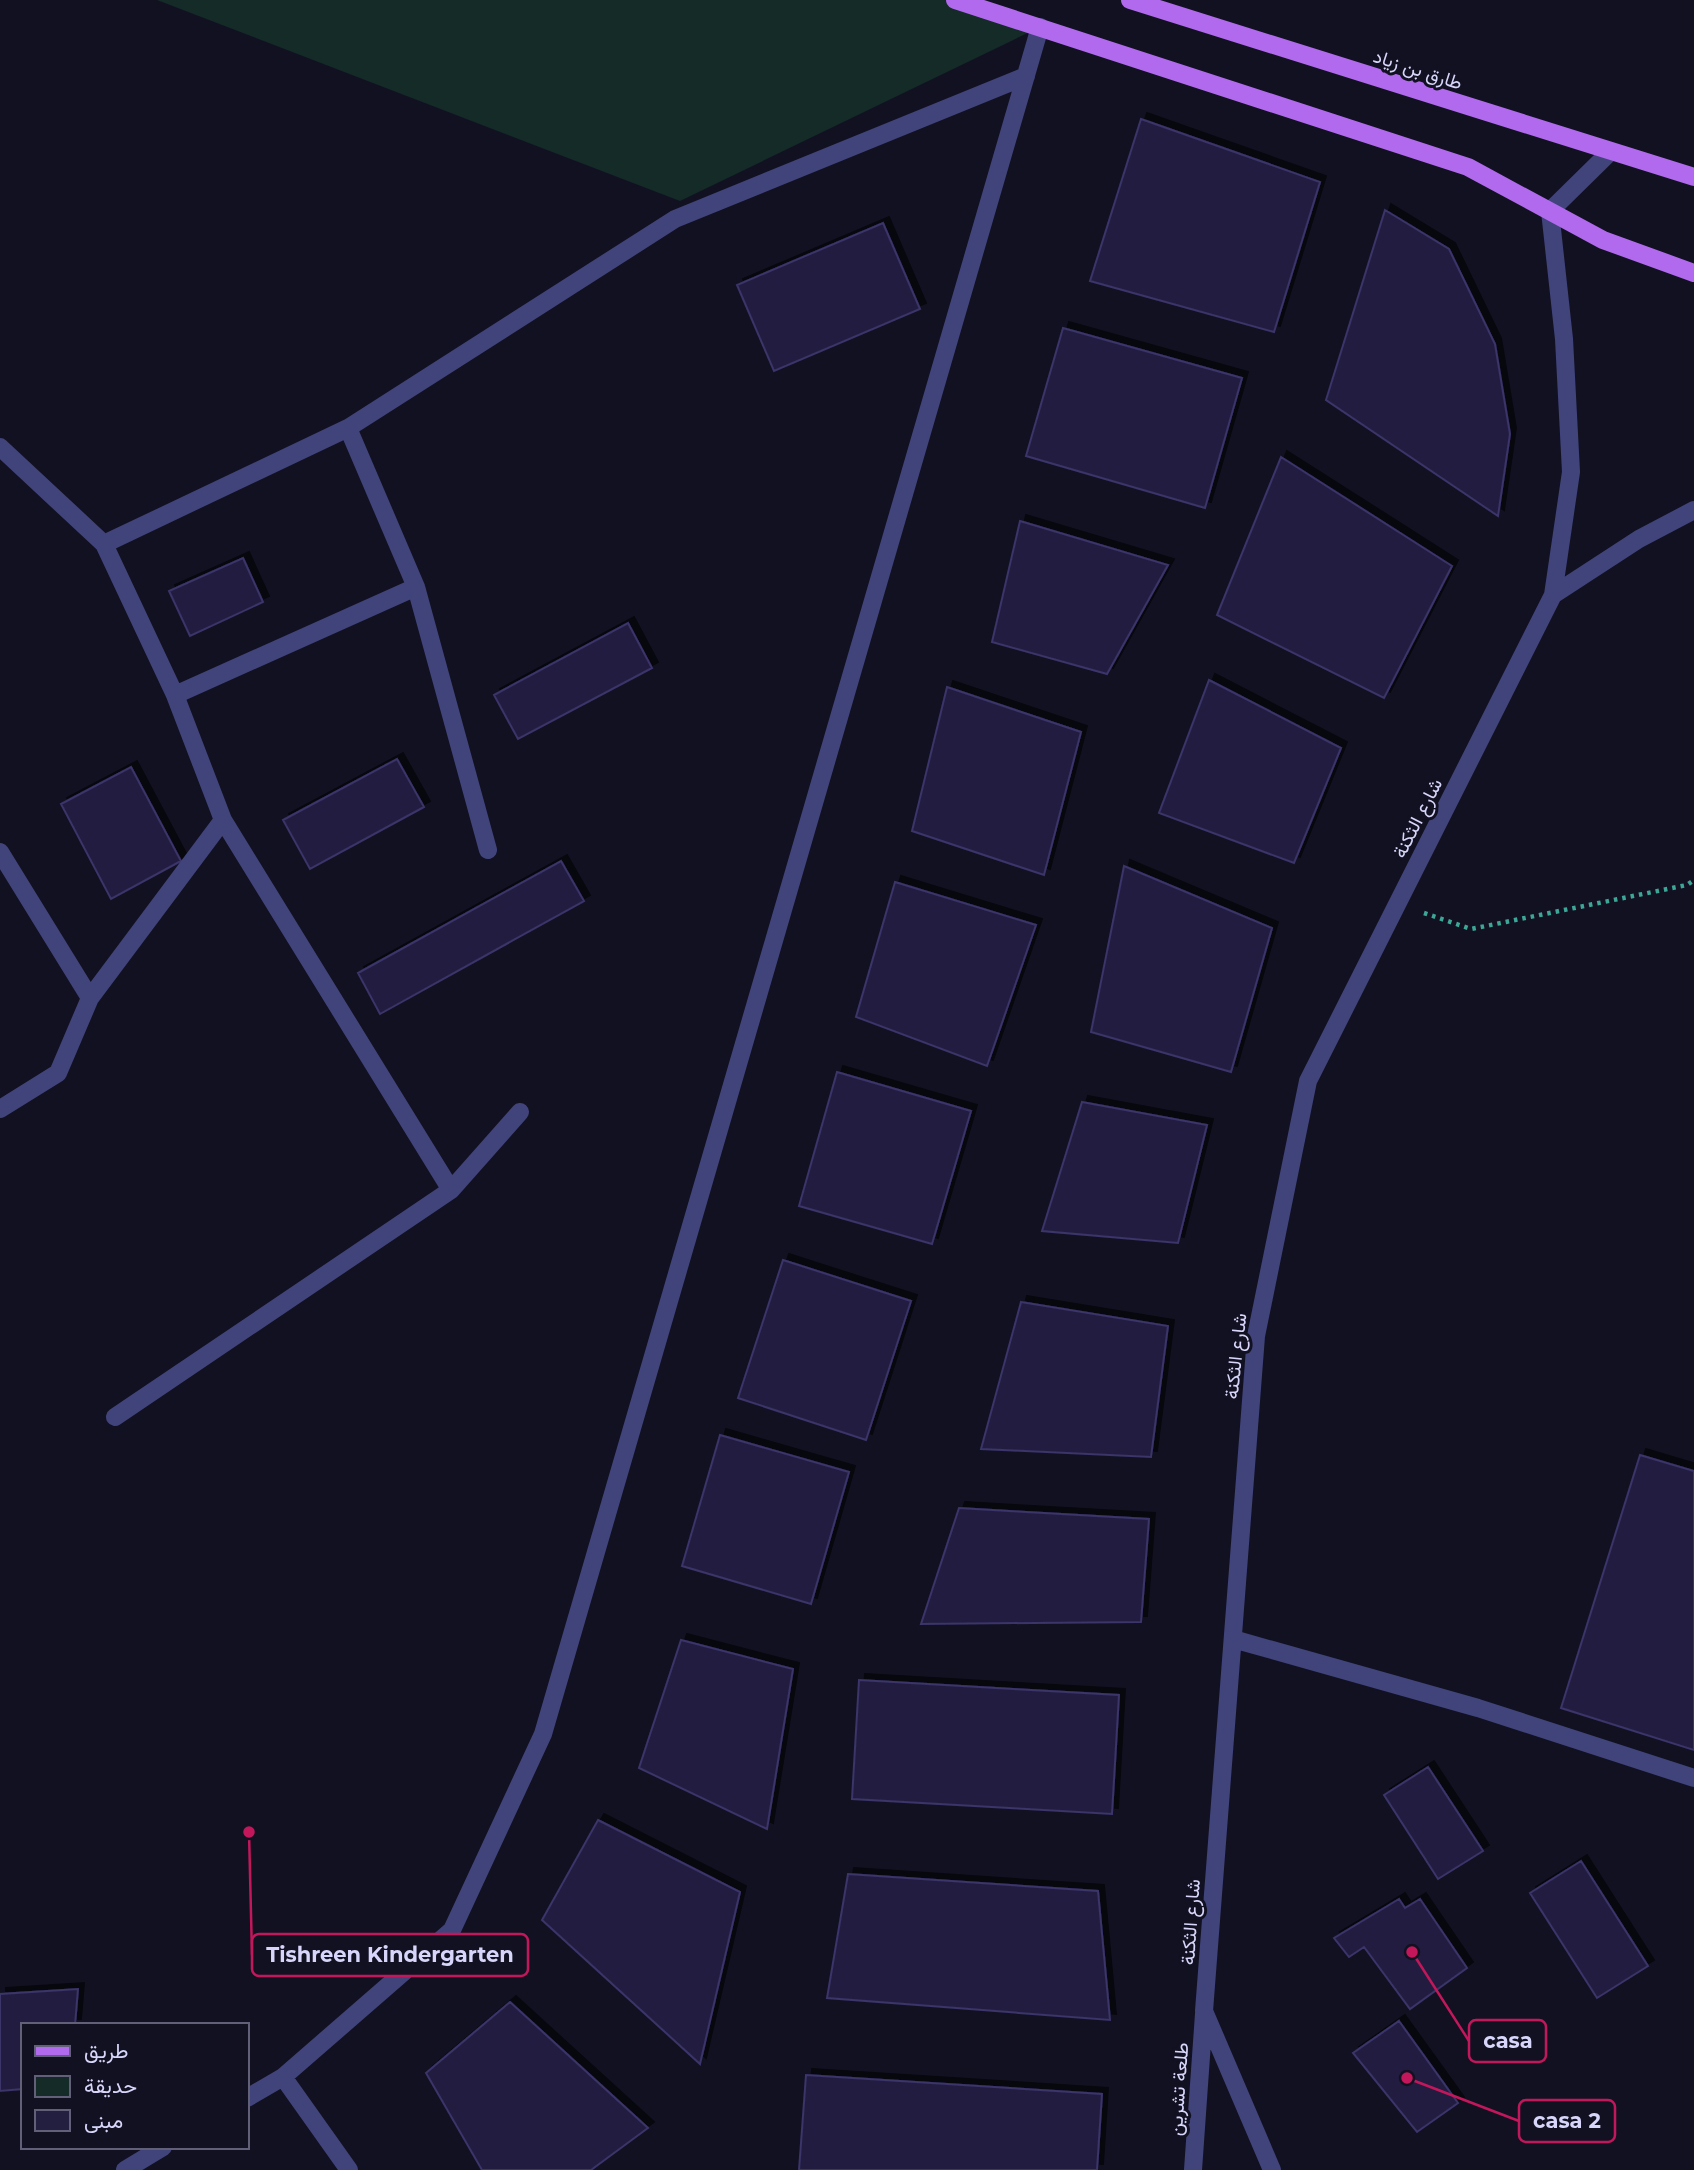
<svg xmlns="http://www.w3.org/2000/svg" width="1694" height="2170" font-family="Montserrat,Vazirmatn,sans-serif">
<defs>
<filter id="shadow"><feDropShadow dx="6" dy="-6" stdDeviation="0" flood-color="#0009"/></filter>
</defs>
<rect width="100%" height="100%" fill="#121122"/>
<!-- green -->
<path fill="#142b28" d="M157 0H955L1040 27 680 201Z"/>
<!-- building -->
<path fill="#231f40" stroke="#3a346a" stroke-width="2" filter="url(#shadow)" d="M1141 119 1320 182 1274 332 1090 281Z
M1385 210 1449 249 1495 344 1510 434 1498 516 1326 400Z
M883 223 920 309 774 371 737 285Z
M1063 328 1242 378 1205 508 1026 456Z
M1281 457 1452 566 1384 698 1217 615Z
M1020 521 1168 565 1107 674 992 642Z
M243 558 263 602 190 636 169 591Z
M628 623 652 668 518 739 494 695Z
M1209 680 1341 748 1294 863 1159 813Z
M947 687 1081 732 1044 875 912 831Z
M397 759 424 807 310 869 283 820Z
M131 767 181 861 111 899 61 804Z
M561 861 584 901 380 1014 358 973Z
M1124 866 1272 928 1231 1072 1091 1032Z
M895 882 1036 925 987 1066 856 1017Z
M837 1072 971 1111 932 1244 799 1206Z
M1082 1102 1207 1125 1178 1243 1042 1231Z
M783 1260 911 1301 866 1440 738 1398Z
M1021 1302 1168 1326 1151 1457 981 1449Z
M720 1435 849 1472 811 1604 682 1566Z
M1640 1455 1694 1471V1750L1561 1708Z
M959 1508 1149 1519 1141 1622 921 1624Z
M681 1640 793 1669 767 1829 639 1768Z
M859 1680 1119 1695 1112 1814 852 1799Z
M1428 1767 1483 1851 1438 1879 1384 1795Z
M598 1820 740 1892 700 2064 542 1920Z
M1581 1861 1648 1966 1597 1998 1530 1893Z
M848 1874 1098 1891 1110 2020 827 1998Z
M1399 1899 1405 1908 1420 1899 1467 1968 1410 2009 1364 1947 1349 1957 1334 1938Z
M78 1989 75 2025H23V2089L0 2091V1994Z
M510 2002 648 2128 591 2170H482L426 2073Z
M1399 2021 1458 2103 1417 2132 1353 2053Z
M806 2075 1102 2094 1097 2170H799Z"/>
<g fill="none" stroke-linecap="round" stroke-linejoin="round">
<!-- path -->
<path stroke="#3da797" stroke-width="4.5" stroke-dasharray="3.5 5" stroke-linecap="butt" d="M1424 913 1471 929 1687 885 1694 880"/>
<!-- minor -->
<path stroke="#41447b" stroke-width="18" d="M348 428 416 587 488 850
M0 447 104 544 175 695 223 820 90 998 58 1073 0 1109
M104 544 348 428 675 219 1026 76
M1553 595 1639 539 1694 510
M175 695 416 587
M223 820 451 1190
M0 852 90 998
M115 1417 451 1190 520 1112
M1233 1639 1478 1708 1694 1778
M283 2077 349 2170
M247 2098 283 2077 452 1930 543 1734 1040 27
M125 2170 163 2147
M1193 2170 1204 2014
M1272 2170 1204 2011 1256 1336 1308 1081 1553 595 1571 472 1564 339 1550 211 1610 152"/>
<!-- major -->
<path stroke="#b16aed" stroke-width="18" d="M955 0 1468 167 1603 240 1694 273
M1130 0 1694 177"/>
</g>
<g text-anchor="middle" stroke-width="6" stroke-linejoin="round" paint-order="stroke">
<!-- street labels -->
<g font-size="19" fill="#d7d6fa" stroke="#121122">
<text transform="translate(1418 69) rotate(18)" y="7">طارق بن زياد</text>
<text transform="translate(1417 818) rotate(-63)" y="7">شارع الثكنة</text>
<text transform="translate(1235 1356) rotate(-84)" y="7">شارع الثكنة</text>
<text transform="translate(1190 1922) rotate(-86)" y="7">شارع الثكنة</text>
<text transform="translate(1178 2089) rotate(-86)" y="7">طلعة تشرين</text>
</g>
</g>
<!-- callouts -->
<path fill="none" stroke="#c2185b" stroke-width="2.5" d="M249 1832L252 1955M1412 1952L1469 2041M1407 2078L1519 2121"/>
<g fill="#c2185b" stroke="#121122" stroke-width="2.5">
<circle cx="249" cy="1832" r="7"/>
<circle cx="1412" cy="1952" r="7"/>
<circle cx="1407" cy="2078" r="7"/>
</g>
<g fill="#121122" stroke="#c2185b" stroke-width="2.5">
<rect x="252" y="1934" width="276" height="42" rx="7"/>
<rect x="1469" y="2020" width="77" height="42" rx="7"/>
<rect x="1519" y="2100" width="96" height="42" rx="7"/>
</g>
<g font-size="21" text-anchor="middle" font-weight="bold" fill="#d7d6fa">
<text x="390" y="1962">Tishreen Kindergarten</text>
<text x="1508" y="2048">casa</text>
<text x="1567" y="2128">casa 2</text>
</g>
<!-- legend -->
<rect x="21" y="2023" width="228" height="126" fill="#121122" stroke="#616078" stroke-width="2"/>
<rect x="35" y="2046" width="35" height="10" fill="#b16aed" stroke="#616078" stroke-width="2"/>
<text x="84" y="2058" font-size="21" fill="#d7d6fa">طريق</text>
<rect x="35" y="2076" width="35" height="21" fill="#142b28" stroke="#616078" stroke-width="2"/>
<text x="84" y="2093" font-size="21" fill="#d7d6fa">حديقة</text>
<rect x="35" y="2110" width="35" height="21" fill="#231f40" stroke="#616078" stroke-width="2"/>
<text x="84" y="2128" font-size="21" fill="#d7d6fa">مبنى</text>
</svg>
